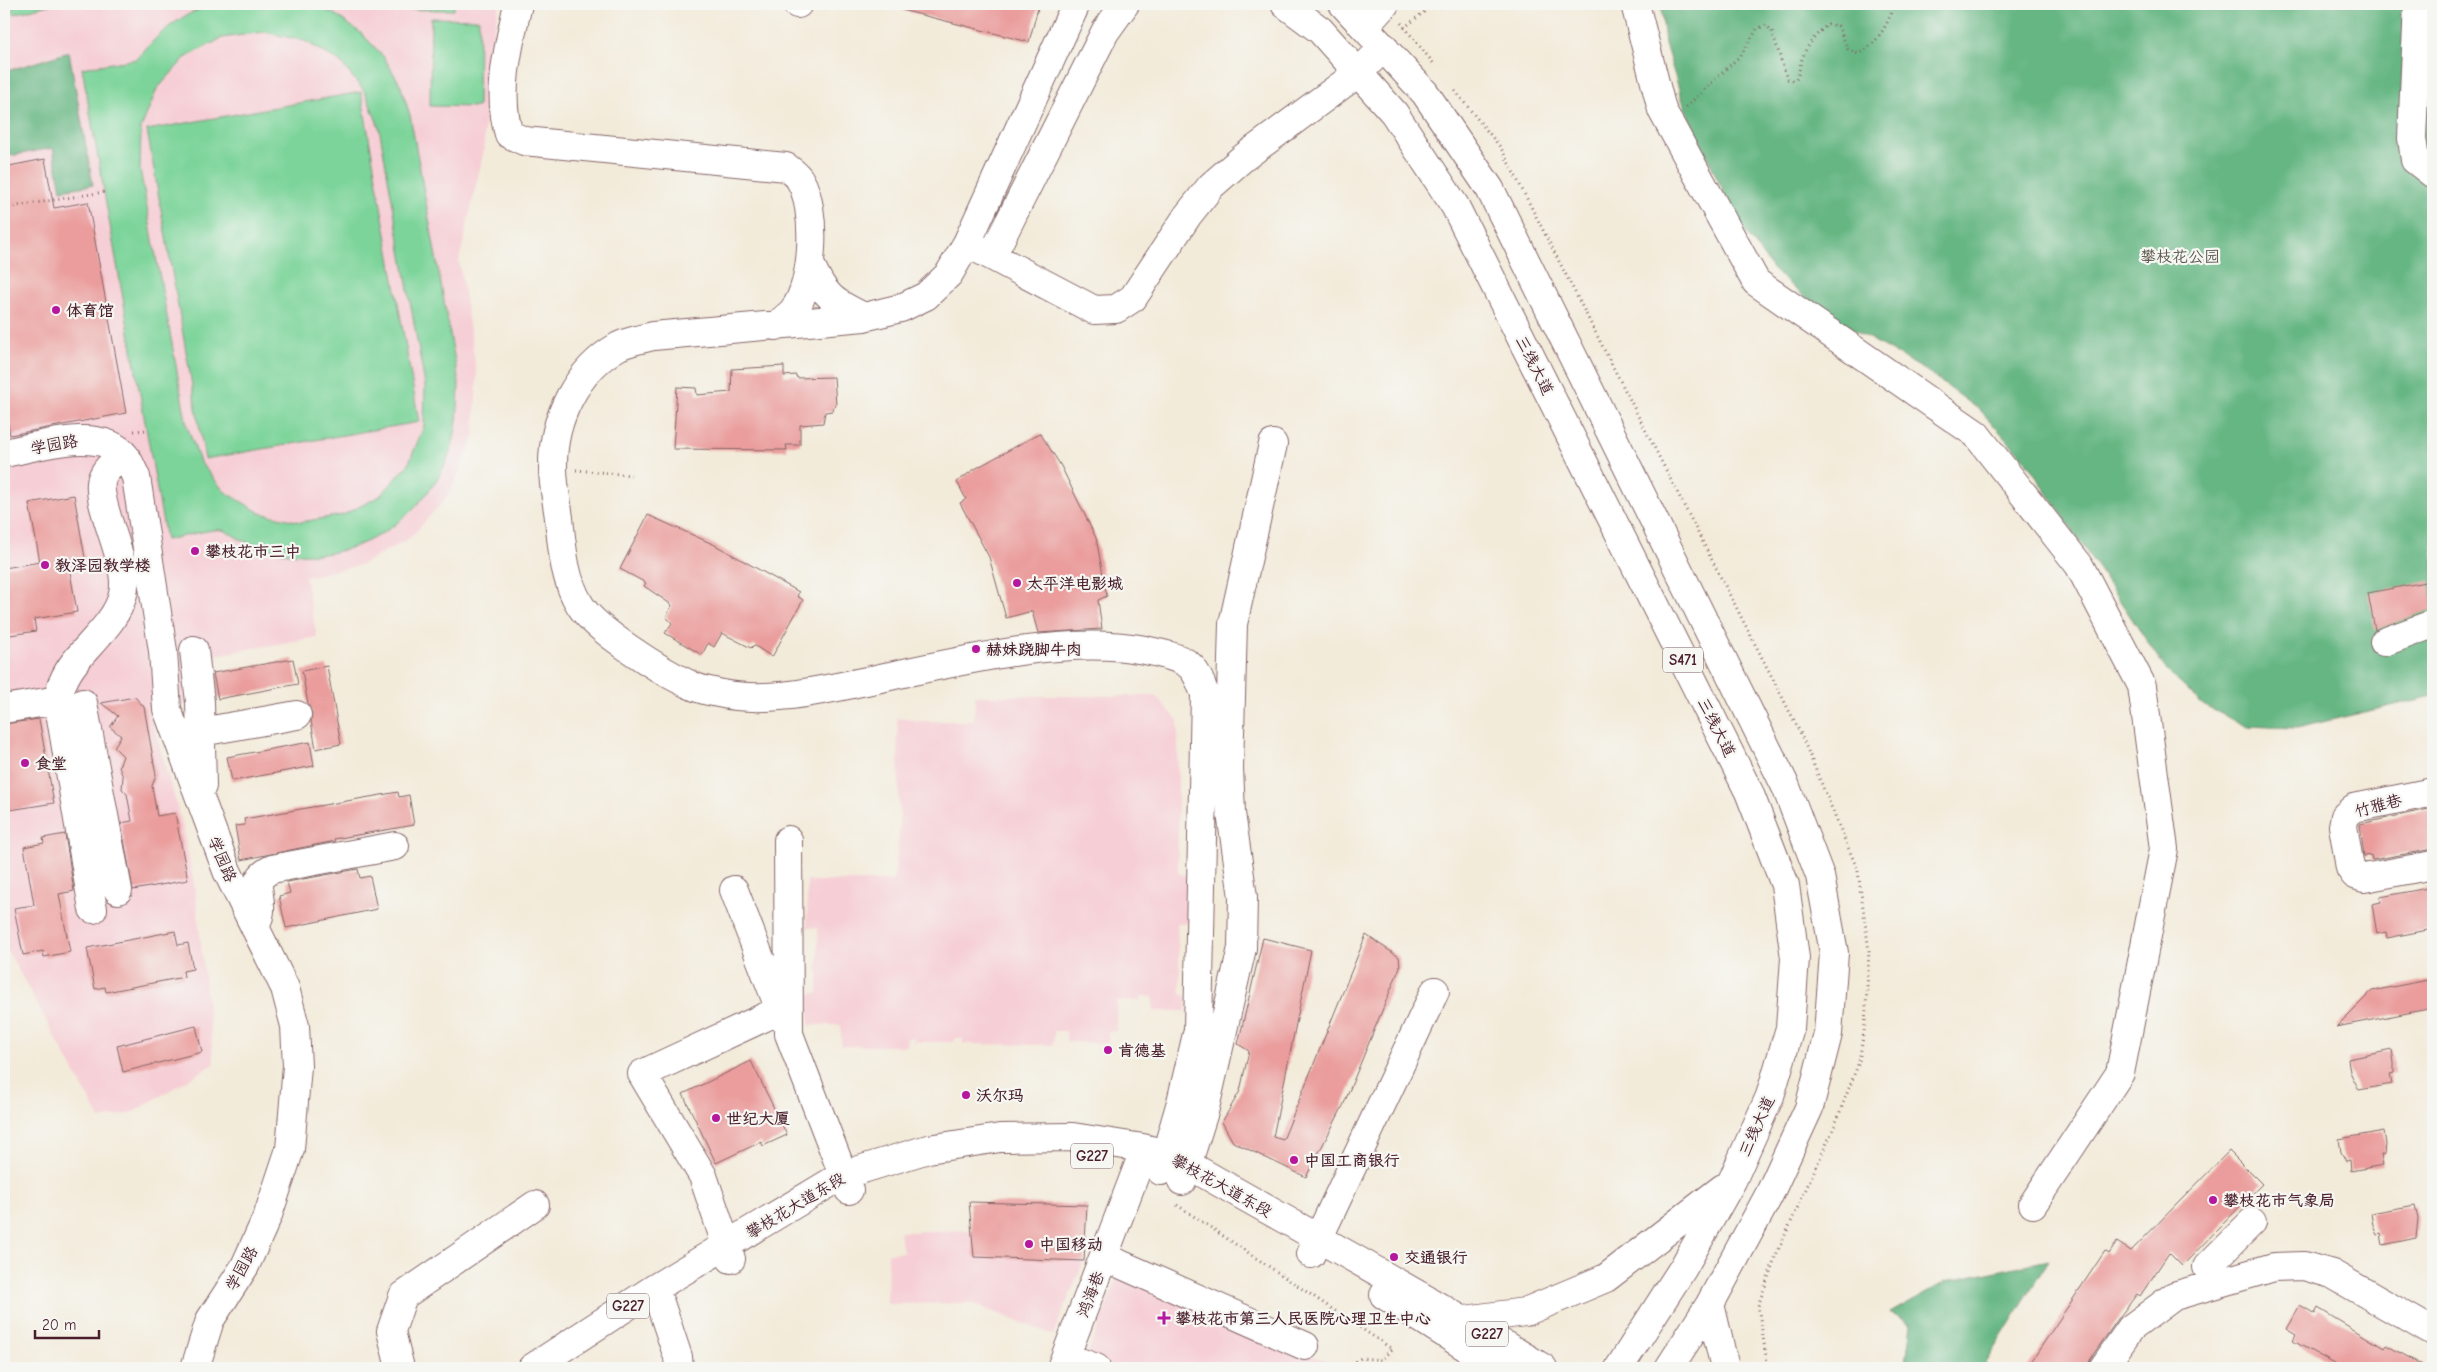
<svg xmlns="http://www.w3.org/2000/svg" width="2437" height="1372" font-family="'Comic Neue','LXGW WenKai TC',sans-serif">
<rect width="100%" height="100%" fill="#f6f6f2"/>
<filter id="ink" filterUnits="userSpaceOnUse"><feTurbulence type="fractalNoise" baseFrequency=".02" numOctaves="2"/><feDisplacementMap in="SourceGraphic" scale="10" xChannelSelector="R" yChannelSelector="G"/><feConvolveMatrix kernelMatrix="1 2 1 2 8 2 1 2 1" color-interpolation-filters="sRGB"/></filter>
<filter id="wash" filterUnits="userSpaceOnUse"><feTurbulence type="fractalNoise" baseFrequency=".0096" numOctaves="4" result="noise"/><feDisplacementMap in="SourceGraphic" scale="20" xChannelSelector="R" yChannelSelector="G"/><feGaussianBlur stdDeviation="1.12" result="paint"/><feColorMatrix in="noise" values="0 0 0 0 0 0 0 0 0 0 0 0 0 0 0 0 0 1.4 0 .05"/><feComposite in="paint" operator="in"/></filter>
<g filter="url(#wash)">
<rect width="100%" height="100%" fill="#f3ebda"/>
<!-- built -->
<path fill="#f6cfd6" d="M4 4H499L486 72 484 150 459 261 477 375 474 437 449 495 411 537 361 565 305 577 317 637 204 657 210 701 149 711 181 819 195 889 214 1064 132 1113 100 1119 9 953 4 949Z
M975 696H1156L1178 720V873L1191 877 1194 923 1177 924 1181 994 1186 996V1011H1153V997L1141 996 1140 1001H1117L1116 1031 1108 1032V1043L1066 1042V1031H1054L1053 1045 963 1044V1038H956L954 1042H914V1038H907V1046H841V1025H809V994L818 993V928L807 927V881H894L900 828 897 718 921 721H974Z
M1087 1205 1084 1261 1053 1335 971 1303 887 1304 888 1253 903 1252 899 1232 972 1230Z
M1120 1272 1342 1368H1082Z"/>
<!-- green -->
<path fill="#7cd49a" stroke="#637a62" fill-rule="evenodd" d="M11 4H52L14 14Z
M215 4H310L333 13 361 33 383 56 400 84 410 115 459 383C458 406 458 428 451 450 430 510 366 559 302 554 282 553 264 549 246 542 238 539 230 532 222 530 213 528 177 538 166 540L82 68 137 59C159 32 182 13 215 4ZM264 32 305 41 340 62 365 92 379 127 425 385 424 426 408 465 380 496 343 515 301 522 260 513 224 491 200 462 187 426 140 169 141 128 157 89 185 58 222 38Z
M366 4H454V10L366 9Z
M431 18 479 19 478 107 430 106Z
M361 92 419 422 205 459 147 130Z"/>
<!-- forest -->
<path fill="#65b682" stroke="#586a56" d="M1661 4H2433V696L2297 728 2246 726 2203 705 2167 671 2026 461 1981 411 1925 370 1821 311 1773 270 1734 215 1685 108 1665 44Z
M69 52 93 185 61 190 53 148 4 157V72Z
M2049 1260 1982 1368H1909L1906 1362 1911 1324 1890 1313 1945 1282Z"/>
<g id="blocks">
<!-- building -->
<path fill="#ea9d9c" d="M902 4H1039L1029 42 902 10Z
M45 159 54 208 88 202 126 413 10 435 4 402V167Z
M784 366V376L796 375 797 378 834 377 836 405 833 407 832 411 825 412 823 423 800 425V445H786L787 450 673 449 677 387 696 388 697 395 731 392 732 369Z
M1040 433 1061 466 1096 538 1107 596 1098 600 1102 629 1038 633 1032 611 1006 618 989 557 960 503 966 499 957 482 973 470Z
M74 495 85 558 68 561 77 612 34 619 36 631 4 636V568L40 562 29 503Z
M648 515 715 545 799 592 797 596 803 600 772 657 754 645 751 648 722 633 714 647 708 643 702 655 665 633 672 623 666 617 672 605 644 586 646 583 620 569Z
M2430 581 2433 609 2375 630 2368 593Z
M293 659 298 684 218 699 213 673Z
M327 666 341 744 316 749 311 721 312 713 308 704 302 671Z
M135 697 144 707 156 775 152 786 157 816 175 813 188 880 133 890 121 823 132 821 127 794 122 789 123 777 119 767 123 756 114 747 121 736 110 727 118 716 101 703Z
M39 719 54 803 4 811V724Z
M310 742 314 766 232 781 227 757Z
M398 792 399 797 409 795 414 825 334 839 335 841 241 860 235 826 245 825 244 819Z
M2433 808V849L2372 860 2371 855 2364 856 2360 824Z
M65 834 74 891 59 894 70 952 44 957 43 951 23 955 14 908 34 905 24 847 44 843 43 838Z
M358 869 360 878 370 876 377 909 286 928 279 896 290 893 287 882Z
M2433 887V929L2387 938 2386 932 2377 934 2372 904 2381 902 2380 897Z
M175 931 178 945 188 943 193 969 183 971 184 977 106 992 105 987 95 989 87 948Z
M1366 935 1399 957 1400 967 1343 1106 1306 1177 1233 1142 1222 1122 1240 1091 1249 1051 1238 1044 1263 938 1311 950 1273 1137 1283 1140Z
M2433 979V1008L2336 1027 2372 991Z
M196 1026 202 1052 123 1072 117 1046Z
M2392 1050 2394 1063V1073L2390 1074 2392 1084 2359 1090 2350 1072 2348 1059Z
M751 1061 787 1135 763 1146 761 1142 716 1163 683 1094Z
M2384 1131 2386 1144 2385 1154 2381 1155 2383 1165 2351 1171 2350 1160 2346 1161 2341 1152 2339 1139Z
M2229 1151 2262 1184 2182 1266 2169 1253 2140 1296 2137 1294 2118 1319 2090 1359 2088 1368H2027L2105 1251 2109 1254 2117 1242 2131 1251Z
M969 1202 1087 1205 1084 1261 974 1257Z
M2415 1205 2418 1218 2416 1238 2383 1245 2381 1234 2377 1235 2373 1226 2371 1213Z
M2300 1305 2315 1314 2318 1308 2384 1348 2386 1345 2428 1368H2342L2293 1341 2296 1335 2286 1329Z"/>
</g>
</g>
<g filter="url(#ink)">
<use href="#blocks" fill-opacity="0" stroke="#856668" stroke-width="1"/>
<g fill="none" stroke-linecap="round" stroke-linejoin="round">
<!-- minor casing -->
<g stroke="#856668" stroke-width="30">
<path id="minor" d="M518 4C509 45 496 93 509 134L524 141 786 167C790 170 798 175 800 180 817 208 815 284 793 311 788 316 782 321 776 326
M797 4H798
M1076 4 967 243 949 274 926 296 901 308 864 317 653 336C642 339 629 341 619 346 576 370 552 420 553 468 553 485 557 502 559 518 562 547 564 579 580 605 595 630 665 674 693 686 701 690 710 691 718 693 762 703 809 693 852 684 938 667 1059 633 1145 650 1159 653 1176 656 1188 664 1197 671 1201 684 1205 694L1198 1030 1181 1102 1161 1171
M1635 4 1662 110 1756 282 1976 434 2079 565 2142 686 2164 849 2120 1073 2033 1204
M2418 4 2412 138 2415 160 2433 174
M1365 26 1385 4
M967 243 1094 310 1116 309 1133 298 1188 215 1211 186 1243 158 1358 73 1384 47
M992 256 1105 32 1125 4
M811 266C825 297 833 302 864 317
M4 453C37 447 102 425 126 457 130 463 133 471 136 477L163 651 167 709 227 871 285 988 295 1026 297 1066 290 1149 268 1215 245 1266 210 1320 195 1368
M2384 642 2433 624
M194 650 200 702 202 786
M83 703 118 890
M4 709 58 700
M201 732 297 715
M2433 792 2354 808 2345 816 2343 826 2350 868 2355 875 2364 878 2433 865
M788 840 789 1034 849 1190
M734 890 783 1018
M93 909 58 700C59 694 60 687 63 682 76 650 115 629 123 594 131 562 91 498 103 476 108 466 116 461 125 456
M255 928C258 920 261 913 260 904 259 886 252 879 272 869L395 846
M1182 1181 1204 1112 1242 948 1243 897 1231 813 1229 768 1233 624 1273 444
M1311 1254 1435 991
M1104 1257 1305 1346
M731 1259 703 1176 642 1074 780 1010
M2214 1283 2207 1267 2252 1222
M660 1303 678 1357 679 1368
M1066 1357 1096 1368
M400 1368 391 1331 403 1296 535 1205
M1061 1368 1139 1164
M2103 1368 2131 1328 2174 1296 2274 1267 2304 1266 2332 1274 2433 1332"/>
</g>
<!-- major casing -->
<g stroke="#856668" stroke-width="30">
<path id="major" d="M1285 4 1320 30 1394 113 1455 206 1749 792 1785 885 1795 958 1790 1028 1770 1096 1732 1181 1683 1268 1619 1368
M1343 4 1425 93 1490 189 1786 787 1820 876 1834 953 1828 1034 1809 1108 1769 1195 1710 1304 1669 1368
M1710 1304 1725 1368
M1465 1320 1525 1312 1606 1278 1723 1188"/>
</g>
<!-- highway casing -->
<g stroke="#856668" stroke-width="30">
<path id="highway" d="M1384 1295 1499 1368
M532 1368 655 1288 843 1175 928 1149 1000 1138 1073 1137 1143 1148 1166 1154 1187 1164C1306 1232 1426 1297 1543 1368"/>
</g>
<!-- path -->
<path stroke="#856668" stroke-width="3" stroke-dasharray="1 4" stroke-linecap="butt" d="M1401 23 1434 64
M1404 28 1434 4
M1455 91 1501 148 1800 732 1858 871 1869 951 1865 1025 1859 1062 1835 1125 1776 1255 1758 1306 1768 1368
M1686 107 1741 55 1757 29 1766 25 1772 31 1787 79 1795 81C1800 73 1799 67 1802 59 1807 44 1817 34 1828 24L1838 26 1848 49 1858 54C1878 44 1887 25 1895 4
M4 208 104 192
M134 431 146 430
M576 470 631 475
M4 501 6 511
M2432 591H2433
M1177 1205 1392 1349 1381 1360 1361 1358 1347 1368"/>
<!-- minor -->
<use href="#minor" stroke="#fff" stroke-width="28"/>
<!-- major -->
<use href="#major" stroke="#fff" stroke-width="28"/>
<!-- highway -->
<use href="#highway" stroke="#fff" stroke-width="28"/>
</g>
</g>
<!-- markers -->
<g fill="#b5179e" stroke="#f6f6f2" stroke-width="2">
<circle cx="56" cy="310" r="5"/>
<circle cx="195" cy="551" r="5"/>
<circle cx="45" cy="565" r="5"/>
<circle cx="1017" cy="583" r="5"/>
<circle cx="976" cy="649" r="5"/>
<circle cx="25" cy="763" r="5"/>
<circle cx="1108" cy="1050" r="5"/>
<circle cx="966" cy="1095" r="5"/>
<circle cx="716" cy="1118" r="5"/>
<circle cx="1294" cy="1160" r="5"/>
<circle cx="2213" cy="1200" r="5"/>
<circle cx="1029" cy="1244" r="5"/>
<circle cx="1394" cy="1257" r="5"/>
<path d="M1161.5 1310.5h5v5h5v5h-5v5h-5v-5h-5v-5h5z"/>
</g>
<g text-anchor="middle" stroke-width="4.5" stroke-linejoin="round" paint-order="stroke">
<!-- shield labels -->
<g fill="#f6f6f2" stroke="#7e6067" stroke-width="1">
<rect x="1663" y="647.5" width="40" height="25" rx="4"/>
<rect x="1071" y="1143.5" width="42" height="25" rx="4"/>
<rect x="607" y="1293.5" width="42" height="25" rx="4"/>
<rect x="1466" y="1321.5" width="42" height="25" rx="4"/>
</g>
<g font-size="15" font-weight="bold" fill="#4a1f2b">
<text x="1683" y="665">S471</text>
<text x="1092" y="1161">G227</text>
<text x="628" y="1311">G227</text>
<text x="1487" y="1339">G227</text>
</g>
<!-- park labels -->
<g font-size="16" fill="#59554c" stroke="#f6f6f2">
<text x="2180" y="262">攀枝花公园</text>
</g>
<!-- poi labels -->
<g font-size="16" font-weight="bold" fill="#4a1f2b" stroke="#f6f6f2" text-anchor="start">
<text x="66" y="316">体育馆</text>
<text x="205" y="557">攀枝花市三中</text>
<text x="55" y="571">教泽园教学楼</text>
<text x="1027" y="589">太平洋电影城</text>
<text x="986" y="655">赫妹跷脚牛肉</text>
<text x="35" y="769">食堂</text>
<text x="1118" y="1056">肯德基</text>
<text x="976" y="1101">沃尔玛</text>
<text x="726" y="1124">世纪大厦</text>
<text x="1304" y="1166">中国工商银行</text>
<text x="2223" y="1206">攀枝花市气象局</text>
<text x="1039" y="1250">中国移动</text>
<text x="1404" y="1263">交通银行</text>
<text x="1175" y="1324">攀枝花市第三人民医院心理卫生中心</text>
</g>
<!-- street labels -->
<g font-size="16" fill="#4a1f2b" stroke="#f6f6f2">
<text transform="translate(1535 365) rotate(63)" y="6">三线大道</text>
<text transform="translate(54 444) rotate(-10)" y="6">学园路</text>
<text transform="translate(1717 727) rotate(63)" y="6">三线大道</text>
<text transform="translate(2378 805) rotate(-15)" y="6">竹雅巷</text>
<text transform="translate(223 859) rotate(67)" y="6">学园路</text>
<text transform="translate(1756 1126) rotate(-66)" y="6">三线大道</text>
<text transform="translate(1222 1185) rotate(29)" y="6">攀枝花大道东段</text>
<text transform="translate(795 1205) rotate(-31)" y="6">攀枝花大道东段</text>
<text transform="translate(241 1268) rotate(-61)" y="6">学园路</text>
<text transform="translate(1090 1294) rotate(-69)" y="6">鸿海巷</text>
</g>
</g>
<!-- margin -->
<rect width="2437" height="1372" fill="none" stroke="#f6f6f2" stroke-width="20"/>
<!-- scale -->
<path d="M35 1330v8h64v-8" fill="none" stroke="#4a1f2b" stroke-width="2.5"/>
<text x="42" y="1330" font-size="15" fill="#4a1f2b" stroke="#f6f6f2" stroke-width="4" paint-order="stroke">20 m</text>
</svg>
